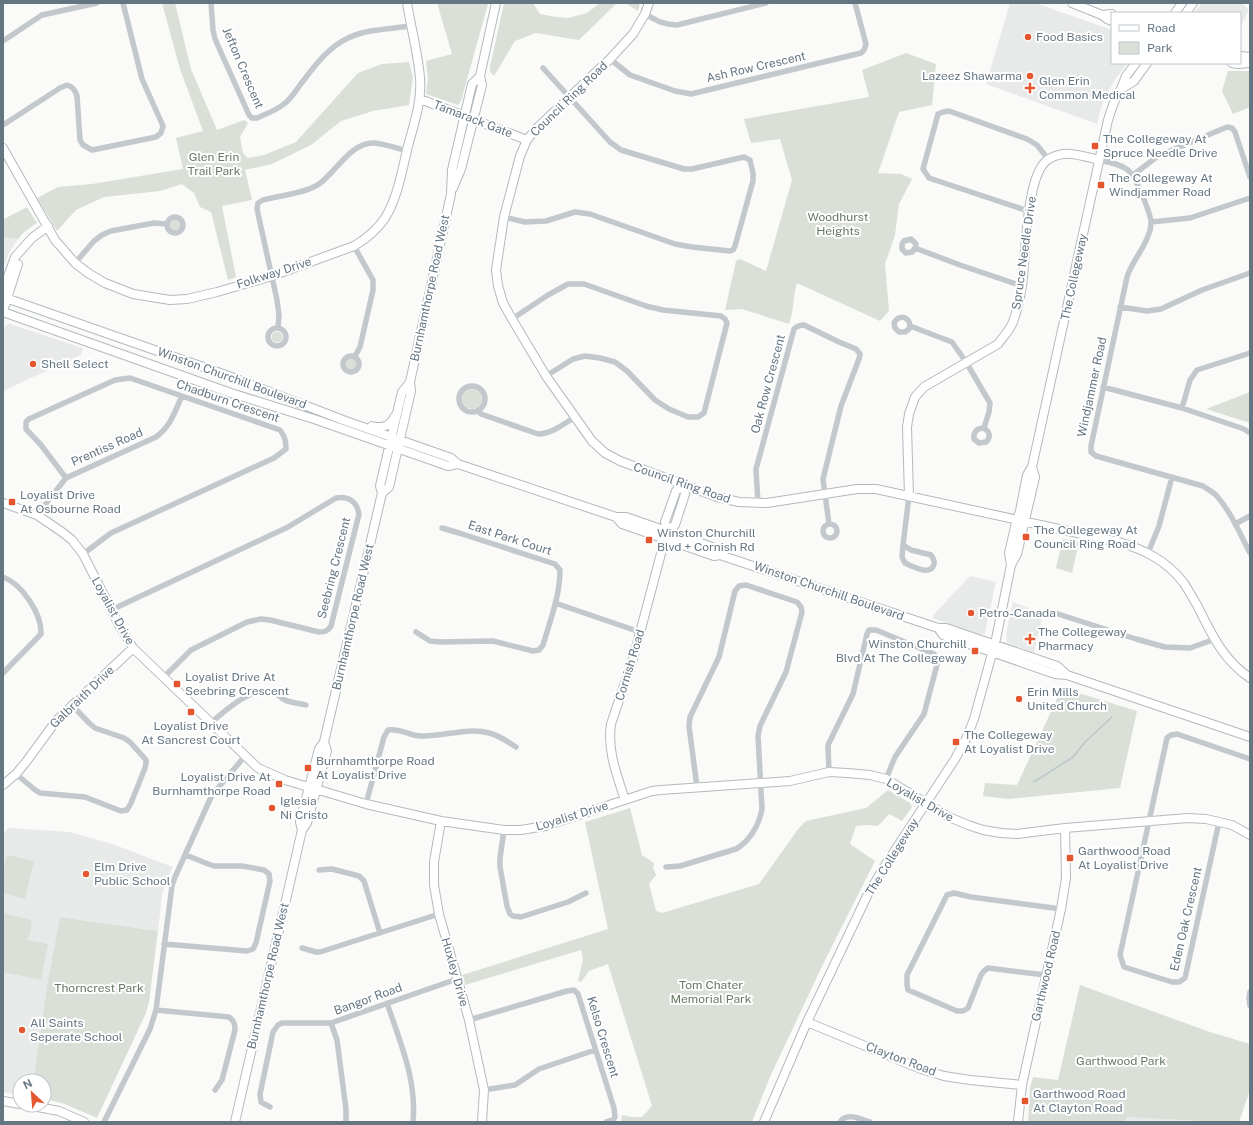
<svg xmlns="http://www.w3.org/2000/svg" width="1253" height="1125" font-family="'Public Sans',sans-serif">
<rect width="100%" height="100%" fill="#fafaf8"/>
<!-- built -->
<path fill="#e8e9e9" d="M1010 3H1035L1112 30V63H1128L1116 78 1108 92 1102 105 1097 124 986 84Z
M1202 3H1241L1249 9 1240 29V13H1194Z
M3 237 18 239 10 251 3 268Z
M8 324H10L83 348 81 355 3 391V336L5 326Z
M970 576 996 582 985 633 982 635 932 618 936 612Z
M1013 602 1043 614 1034 653 1006 642 1007 628Z
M8 828 70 832 115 845 173 867 166 882 162 895 158 931 60 917 48 980 33 1081H20V1095L3 1092V835Z
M1128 1117 1179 1120 1205 1122H1123Z"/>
<!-- green -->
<path fill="#dadfd7" d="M162 3H175L191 69 217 130 244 120 248 123 240 137 243 153 248 158 264 155 296 142 358 73 382 64 409 62 413 77 409 105 373 111 341 121 311 145 272 164 245 170 252 200 222 206 236 277 228 280 211 212 200 207 194 193 182 184 160 191 104 197 76 210 57 231 37 198 58 187 92 184 183 169 176 138 203 131 180 69Z
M437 3 488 4 461 101 458 105 426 94 428 79 426 61 452 54Z
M504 3H533L540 14 556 17 568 18 587 13 600 3H617L579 40 536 33 515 41 494 76 490 72V67Z
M625 3H640L638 11Z
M906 53 936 64 932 105 899 112 878 173 901 174 912 179 899 204 895 235 885 264 889 311 880 321 797 283C793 296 794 311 789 324L742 309 725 310 736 261 740 259 766 271 792 180 780 139 751 143 744 119 869 97 862 70Z
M1228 71H1250V107L1233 114 1222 91Z
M27 207 37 223 24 232 18 239 3 237V217L4 219Z
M169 225a6 6 0 1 1 12 0a6 6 0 1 1-12 0Z
M271.5 337a5.5 5.5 0 1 1 11 0a5.5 5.5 0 1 1-11 0Z
M345.5 364a5.5 5.5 0 1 1 11 0a5.5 5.5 0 1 1-11 0Z
M462 399a10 10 0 1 1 20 0a10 10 0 1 1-20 0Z
M1250 392V424L1247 422 1206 409Z
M1063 539 1079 542 1072 573 1056 568Z
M1062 688 1137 711 1120 788 1009 799 983 796 985 783 1017 785Z
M888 790 910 803 912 807 902 821 889 814 878 826 866 825 856 826 850 844 875 861 824 962 769 1079 752 1122H623L621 1121 622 1115 632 1117H642L652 1106 608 964 589 971 581 982 578 981 583 959 581 950 465 985 462 975 608 929 585 822 630 808 642 855 654 863 653 868 656 875 649 884 656 911 662 913 759 884 799 828 806 821 866 808Z
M7 855 34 861 25 899 3 893V870Z
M3 913 31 920C32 928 31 933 27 940L48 944 41 980 3 972Z
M60 917 158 931 149 1002 146 1013 97 1118 62 1103 44 1099V1081H33L48 980Z
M1080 985 1210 1032 1250 1044V1090L1239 1122C1202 1122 1165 1119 1128 1117L1123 1122H1028L1030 1088 1033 1077 1058 1080Z"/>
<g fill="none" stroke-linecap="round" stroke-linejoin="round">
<!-- stream -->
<path stroke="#bbc7cb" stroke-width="1.5" d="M1034 782 1073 757 1085 742 1112 717"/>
<!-- secondary casing -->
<g stroke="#b3babf" stroke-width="10">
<path id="secondary" d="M649 3 645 14 633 34 610 59 537 128 527 140 520 156 504 217 496 270 498 286 503 303 512 319 546 376 592 441 605 453 620 461 717 497 739 502 767 503 857 489H876L1119 542C1144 550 1166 560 1183 582 1188 589 1192 597 1197 605 1211 633 1223 660 1250 678
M1072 3 1102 15 1107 19 1112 21
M1175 13 1182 3
M1186 13 1193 3
M1102 15 1112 14
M1240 56 1250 57
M1232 63 1238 64 1250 63
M1121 89 1134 81 1147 63
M420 99 527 140
M3 148 55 240 75 263 88 273 105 283 133 294 170 300 187 299 217 292 272 276 354 246C366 239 377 230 385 218 398 197 402 170 408 146 414 124 422 101 420 78 418 53 411 28 407 3
M453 188 461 169 482 85 480 76 496 3
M3 290 15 257 32 238 48 226
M3 297 226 375 343 420 451 458 458 464
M3 311 18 264
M3 312 231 393 314 419 448 466 458 464 616 517H626L715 548 720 555
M372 426C383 429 390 426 395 416
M382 493 389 487 411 391 410 382 451 194 452 170 472 84 480 76
M909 496 907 427 909 414 915 397 924 387 998 344C1003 337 1010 330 1013 322 1017 311 1020 298 1022 286 1026 260 1025 172 1049 159 1066 149 1082 156 1099 160
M3 503 37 515 62 532 72 540 83 554 119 625 133 648 258 768 285 780 366 804 441 821 504 830H521L545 826 652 791 661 790 790 781 829 772 847 773 870 775 886 779 949 817 968 825 983 830 1001 833 1017 834 1065 828 1188 818 1206 819 1232 825 1250 835
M616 517 622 524 714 556 720 555 938 628H946L1057 666 1067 675
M1011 565 1009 553 1015 527 1020 511 1027 475 1032 467 1108 120 1114 102 1121 89 1126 76 1136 63
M938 628 943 635 1055 674 1067 675 1250 737
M3 785 16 774 26 762 56 721 133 648
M625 800C617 775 607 751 611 724L633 659 667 531 665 522 676 491 683 484 685 494 675 525 667 531
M441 821 434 862V885L439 914 469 1020 484 1090 482 1122
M302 830 300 822 319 749 324 742 382 493 380 486 402 392 410 382
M807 1022 921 1069 944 1076 970 1080 1022 1085
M3 1101 20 1104
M27 1105 59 1111 84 1122
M235 1122 302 830 307 823 327 751 324 742
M764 1122 807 1022 868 894 886 864 955 759 966 739 974 719 996 639 1011 565 1017 554 1035 477 1032 467
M1018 1122 1022 1085 1061 909 1066 878 1065 828"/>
</g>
<!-- street -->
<path stroke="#c3c8cc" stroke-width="5.5" d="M211 3 213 30 215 39 249 115 252 118H257C266 114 277 110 284 104 291 99 295 92 300 85 314 67 327 48 348 38 367 29 390 29 411 26
M645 14C656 20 663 25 677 25L766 3
M3 41 42 15 97 3
M610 59 630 75 675 91 691 94 861 53 864 50 866 44 855 3
M3 125 60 88 67 85C73 87 75 90 77 96L80 140 83 145 92 150 156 137 161 133 163 126 142 79 123 3
M1099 160C1109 162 1120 164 1128 170 1136 177 1149 210 1151 221 1151 225 1151 229 1149 233 1145 248 1132 261 1127 277L1091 446V452L1096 456 1203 486C1207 489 1213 492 1216 495 1231 512 1240 534 1250 553
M1133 175 1158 156 1227 127 1232 128 1235 132 1250 177
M1028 211 929 178 923 169 938 114 943 112 949 111 1027 139 1037 145 1048 159
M167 225a8 8 0 1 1 16 0a8 8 0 1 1-16 0Z
M504 217 525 222 546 221 575 212 590 214 675 244 692 247 730 251 733 250 735 246 753 181V173L750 160 744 157 692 169H684L621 150 610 142 543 68
M1151 222 1190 218 1250 198
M354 246 373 280V290L360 347 355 356
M915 248 912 252 906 253 902 249V244L904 241 911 239 916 244 915 248 960 265 1022 286
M75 263 94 241 102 235 111 231 154 223 167 224
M1120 307 1147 311 1161 309 1202 290 1250 273
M512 319 548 295 568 284H584L646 306 663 310 721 316 725 319 727 323 704 413 698 417H688L669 409 655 400 627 371 615 362 600 358 585 356 573 359 546 376
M910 326 909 329 905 332H899L895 328 894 323C899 314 909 316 910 326L952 342 966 362 990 403 989 412 984 428C990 432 991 437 986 442L979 443 974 439C973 432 977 428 984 428
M278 328 279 315 277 300 257 209 258 203 263 200C277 196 307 193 319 184 336 172 351 142 374 143 385 144 397 148 407 151
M268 337a9 9 0 1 1 18 0a9 9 0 1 1-18 0Z
M343 364a8 8 0 1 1 16 0a8 8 0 1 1-16 0Z
M459 399a13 13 0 1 1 26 0a13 13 0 1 1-26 0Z
M1103 387 1182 408 1244 429 1250 433
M1182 408 1190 380 1197 370 1250 353
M478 410 481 414 538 434C552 434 563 424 575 417
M66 478 41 445 26 429V422L29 419 115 380 130 378 280 430C285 437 286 441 286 449L274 458 111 533 83 554
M758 504 756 469 794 329C797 326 800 325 804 325L839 342 856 349 860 354 859 359 841 406 823 479 829 524
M37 515 66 478 156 437C171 426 174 413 182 396
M1235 524 1250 516
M823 531a7 7 0 1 1 14 0a7 7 0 1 1-14 0Z
M903 545 902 557 905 563C912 566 931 577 934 564 935 561 933 558 931 555L911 550 903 545 909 496
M1148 553 1159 526 1172 477
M3 577C22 584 42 614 41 634L3 673
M555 603 640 632
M111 610 288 527 336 498C349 496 357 502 359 514L331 626C328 631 325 632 319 632L270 620 261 619 247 622 191 650 164 677
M1055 613 1136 639 1165 647 1190 648 1215 639
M416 632 430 641 441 642 493 641 533 651 539 650 543 645C550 621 560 596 560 570L555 564 459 533 442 528
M211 723C223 712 252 687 269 691 275 692 280 697 285 700 291 703 300 703 306 705
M829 772 828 745 853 694 867 634 869 630H876L934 654 936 657 938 661 924 714 895 757 886 779
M16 774 34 789 40 793 85 797 121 811 127 810 131 803 145 768 146 763V760L130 742 124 738 95 728 89 723 72 705
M366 804 384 737 388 730C400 728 410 736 421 736 443 737 467 727 489 733 499 735 508 742 516 747
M1219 822 1185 978 1179 982H1172L1124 967 1120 955 1167 738 1171 735 1177 734 1250 759
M504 830 500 858V867L507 906 510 914 513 916 521 917 568 902 586 893
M666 867 680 866 736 849C750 841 759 825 762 809L758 736 760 726 786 672 802 612 801 607 797 602 746 585 739 586 735 591 719 657 690 717 689 726 697 787
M319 870 332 869 359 876 364 881 380 933
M164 944 247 951 253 949 256 943 270 881 269 874 264 870 242 866H214L208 864 186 855
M302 948 316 952H320L439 914
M1045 975 988 968 984 971 981 975 968 1008 963 1011H957L913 992 908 990 907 985V975L947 895 954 893 971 897 1061 909
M1250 992 1249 998 1250 1006
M387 1003C400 1042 417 1080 413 1122
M156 1010 229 1017C234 1021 235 1024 235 1030L222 1080 215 1090
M469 1020 567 991 574 990 578 994 614 1108 615 1117 613 1120 606 1122
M331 1023 337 1040 346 1109V1122
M484 1090 515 1085 539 1069 595 1050
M270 1107 261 1102 260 1094 273 1032 278 1025 282 1023H331L457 979
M104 1122 150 1029 156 1010 172 886 175 877 212 795 245 756
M840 1122C847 1112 860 1119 870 1122"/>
<!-- secondary -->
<use href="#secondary" stroke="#fff" stroke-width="8"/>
</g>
<!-- markers -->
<g fill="#e4572e" stroke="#fff" stroke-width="1.5">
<circle cx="1028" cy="37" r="4"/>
<circle cx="1030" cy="76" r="4"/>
<path d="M1028 82h4v4h4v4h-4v4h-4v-4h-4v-4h4z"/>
<rect x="1091" y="142" width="8" height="8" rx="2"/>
<rect x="1097" y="181" width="8" height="8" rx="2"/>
<circle cx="33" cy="364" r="4"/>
<rect x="8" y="498" width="8" height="8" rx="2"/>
<rect x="1022" y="533" width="8" height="8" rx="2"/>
<rect x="645" y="536" width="8" height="8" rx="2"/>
<circle cx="971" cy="613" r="4"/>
<path d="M1028 633h4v4h4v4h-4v4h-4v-4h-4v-4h4z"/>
<rect x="971" y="647" width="8" height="8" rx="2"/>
<rect x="173" y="680" width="8" height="8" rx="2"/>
<circle cx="1019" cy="699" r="4"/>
<rect x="187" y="708" width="8" height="8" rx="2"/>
<rect x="952" y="738" width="8" height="8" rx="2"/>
<rect x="304" y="764" width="8" height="8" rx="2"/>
<rect x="275" y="780" width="8" height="8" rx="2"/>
<circle cx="272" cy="808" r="4"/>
<rect x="1066" y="854" width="8" height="8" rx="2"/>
<circle cx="86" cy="874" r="4"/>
<circle cx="22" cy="1030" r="4"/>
<rect x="1021" y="1097" width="8" height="8" rx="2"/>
</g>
<g text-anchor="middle" stroke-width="4" stroke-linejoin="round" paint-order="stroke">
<!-- poi labels -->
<g font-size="12" fill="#657683" stroke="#fff" text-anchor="start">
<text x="1036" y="41">Food Basics</text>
<text x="1022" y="80" text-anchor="end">Lazeez Shawarma</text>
<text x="1039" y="85">Glen Erin<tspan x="1039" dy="14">Common Medical</tspan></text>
<text x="1103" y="143">The Collegeway At<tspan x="1103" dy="14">Spruce Needle Drive</tspan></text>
<text x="1109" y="182">The Collegeway At<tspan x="1109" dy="14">Windjammer Road</tspan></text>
<text x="41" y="368">Shell Select</text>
<text x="20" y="499">Loyalist Drive<tspan x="20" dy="14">At Osbourne Road</tspan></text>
<text x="1034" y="534">The Collegeway At<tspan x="1034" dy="14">Council Ring Road</tspan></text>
<text x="657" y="537">Winston Churchill<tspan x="657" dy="14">Blvd + Cornish Rd</tspan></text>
<text x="979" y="617">Petro-Canada</text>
<text x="1038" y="636">The Collegeway<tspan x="1038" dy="14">Pharmacy</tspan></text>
<text x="967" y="648" text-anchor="end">Winston Churchill<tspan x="967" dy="14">Blvd At The Collegeway</tspan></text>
<text x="185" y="681">Loyalist Drive At<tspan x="185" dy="14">Seebring Crescent</tspan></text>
<text x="1027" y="696">Erin Mills<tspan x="1027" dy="14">United Church</tspan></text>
<text x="191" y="730" text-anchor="middle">Loyalist Drive<tspan x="191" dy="14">At Sancrest Court</tspan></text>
<text x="964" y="739">The Collegeway<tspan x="964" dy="14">At Loyalist Drive</tspan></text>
<text x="316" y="765">Burnhamthorpe Road<tspan x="316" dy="14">At Loyalist Drive</tspan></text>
<text x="271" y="781" text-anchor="end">Loyalist Drive At<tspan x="271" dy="14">Burnhamthorpe Road</tspan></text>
<text x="280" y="805">Iglesia<tspan x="280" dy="14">Ni Cristo</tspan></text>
<text x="1078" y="855">Garthwood Road<tspan x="1078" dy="14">At Loyalist Drive</tspan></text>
<text x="94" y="871">Elm Drive<tspan x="94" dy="14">Public School</tspan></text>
<text x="30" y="1027">All Saints<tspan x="30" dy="14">Seperate School</tspan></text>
<text x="1033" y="1098">Garthwood Road<tspan x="1033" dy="14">At Clayton Road</tspan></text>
</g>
<!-- street labels -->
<g font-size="12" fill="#657683" stroke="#fff">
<text transform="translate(756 67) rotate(-13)" y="4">Ash Row Crescent</text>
<text transform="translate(243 68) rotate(67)" y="4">Jefton Crescent</text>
<text transform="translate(569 99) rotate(-44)" y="4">Council Ring Road</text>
<text transform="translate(473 119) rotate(21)" y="4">Tamarack Gate</text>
<text transform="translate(1024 253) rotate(-82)" y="4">Spruce Needle Drive</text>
<text transform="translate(274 273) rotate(-18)" y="4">Folkway Drive</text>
<text transform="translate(1074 277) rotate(-78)" y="4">The Collegeway</text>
<text transform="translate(430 288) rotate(-78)" y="4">Burnhamthorpe Road West</text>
<text transform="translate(232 378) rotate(20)" y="4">Winston Churchill Boulevard</text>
<text transform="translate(768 384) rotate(-75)" y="4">Oak Row Crescent</text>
<text transform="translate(1092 387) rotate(-78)" y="4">Windjammer Road</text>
<text transform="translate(228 401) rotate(19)" y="4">Chadburn Crescent</text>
<text transform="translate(107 447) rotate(-24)" y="4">Prentiss Road</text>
<text transform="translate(682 483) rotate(19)" y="4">Council Ring Road</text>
<text transform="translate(510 538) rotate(18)" y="4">East Park Court</text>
<text transform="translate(334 568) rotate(-76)" y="4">Seebring Crescent</text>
<text transform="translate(829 591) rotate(19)" y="4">Winston Churchill Boulevard</text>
<text transform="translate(113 611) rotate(61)" y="4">Loyalist Drive</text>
<text transform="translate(353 617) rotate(-77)" y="4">Burnhamthorpe Road West</text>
<text transform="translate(630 665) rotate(-73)" y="4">Cornish Road</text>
<text transform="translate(82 697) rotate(-44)" y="4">Galbraith Drive</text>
<text transform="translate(920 800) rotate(30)" y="4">Loyalist Drive</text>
<text transform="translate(572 816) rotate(-17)" y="4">Loyalist Drive</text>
<text transform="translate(892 857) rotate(-58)" y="4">The Collegeway</text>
<text transform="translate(1186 919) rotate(-77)" y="4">Eden Oak Crescent</text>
<text transform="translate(455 972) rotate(74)" y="4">Huxley Drive</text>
<text transform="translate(268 976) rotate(-77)" y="4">Burnhamthorpe Road West</text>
<text transform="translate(1046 976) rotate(-77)" y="4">Garthwood Road</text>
<text transform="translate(368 999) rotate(-20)" y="4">Bangor Road</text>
<text transform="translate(603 1037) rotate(73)" y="4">Kelso Crescent</text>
<text transform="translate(901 1059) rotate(21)" y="4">Clayton Road</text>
</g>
<!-- park labels -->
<g font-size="12" fill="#687a64" stroke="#fff">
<text x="214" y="161">Glen Erin<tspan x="214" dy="14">Trail Park</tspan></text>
<text x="838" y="221">Woodhurst<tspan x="838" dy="14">Heights</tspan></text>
<text x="711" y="989">Tom Chater<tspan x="711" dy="14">Memorial Park</tspan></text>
<text x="99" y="992">Thorncrest Park</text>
<text x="1121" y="1065">Garthwood Park</text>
</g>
</g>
<!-- border -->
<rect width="1253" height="1125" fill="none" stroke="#657683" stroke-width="8"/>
<!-- legend -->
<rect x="1111" y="12" width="130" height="52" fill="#ffffff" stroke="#c1c8cd"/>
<rect x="1119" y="25" width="20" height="6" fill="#ffffff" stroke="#c1c8cd"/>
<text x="1147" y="32" font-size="12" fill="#657683">Road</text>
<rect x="1119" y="42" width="20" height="12" fill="#dadfd7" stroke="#c1c8cd"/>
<text x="1147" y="52" font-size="12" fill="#657683">Park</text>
<!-- north arrow -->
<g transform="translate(32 1093) rotate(334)"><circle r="19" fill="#ffffff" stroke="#c1c8cd"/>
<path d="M0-3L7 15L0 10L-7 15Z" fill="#e4572e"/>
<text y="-6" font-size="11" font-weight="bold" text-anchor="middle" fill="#657683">N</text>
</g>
</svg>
